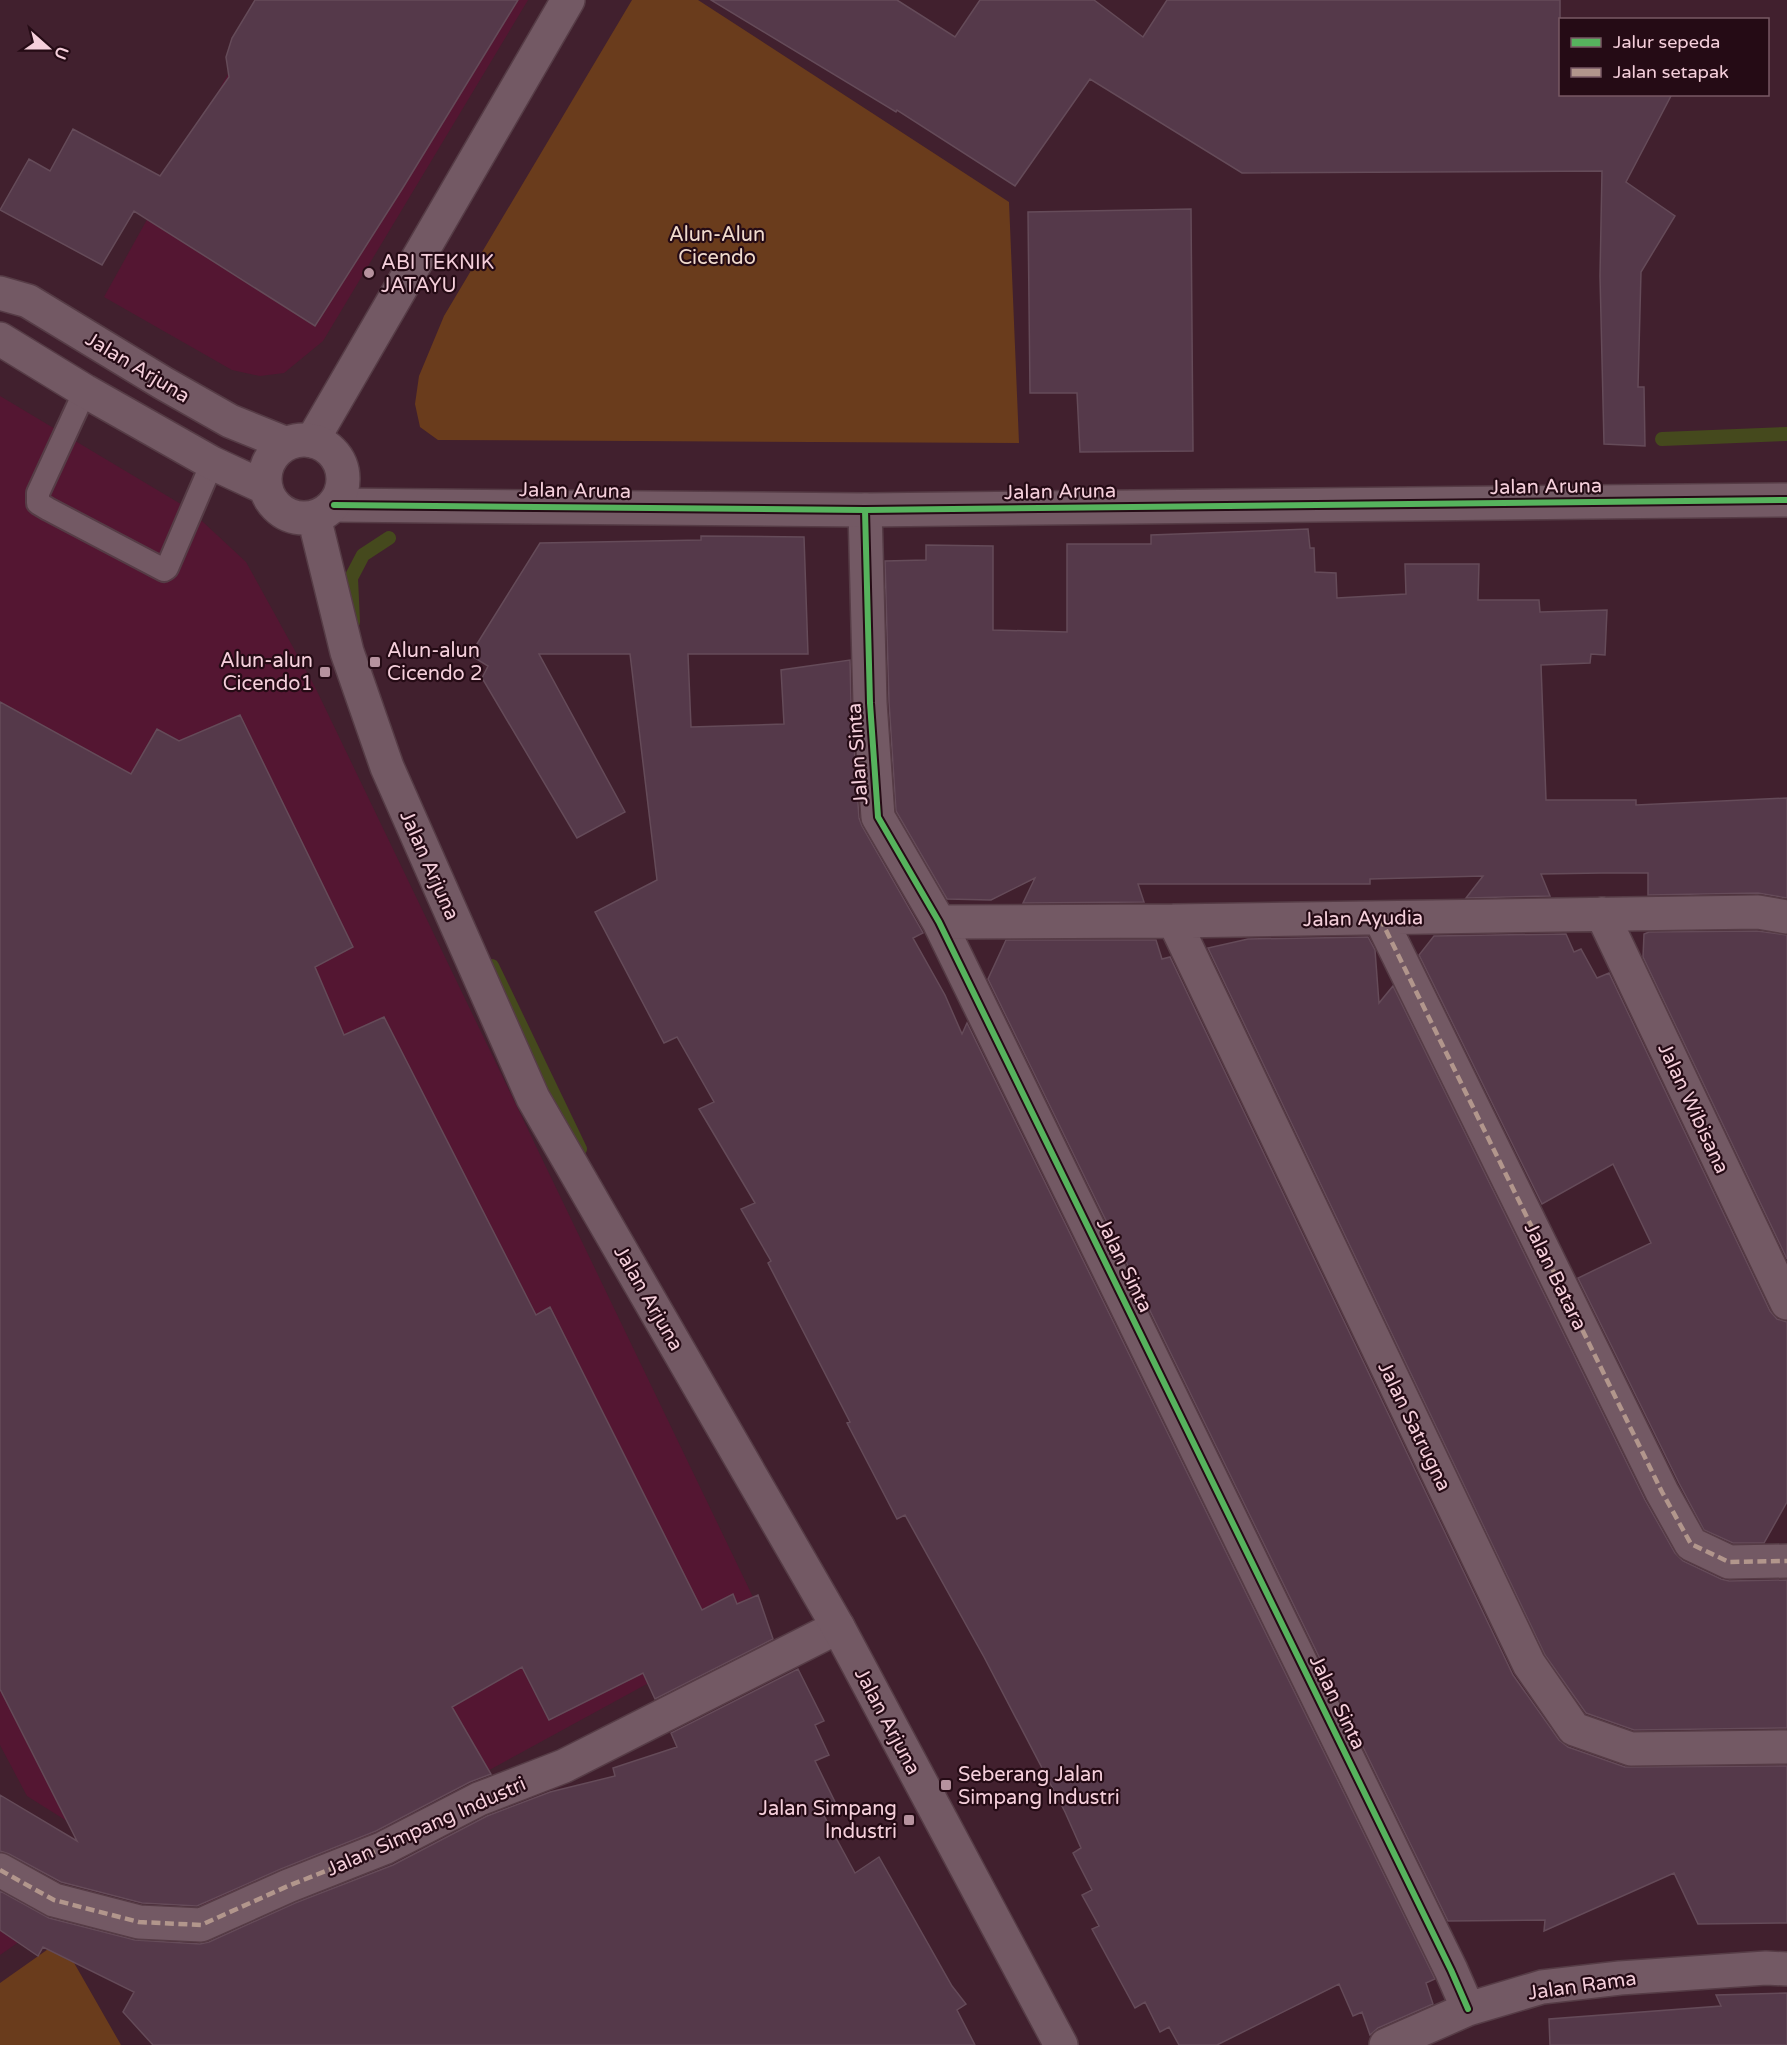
<svg xmlns="http://www.w3.org/2000/svg" width="1787" height="2045" font-family="'Varela Round',sans-serif">
<rect width="100%" height="100%" fill="#41202e"/>
<!-- built -->
<path fill="#541632" d="M269 0H528L323 341 284 373 260 376 232 370 104 297Z
M0 396 189 509 246 562 315 687 764 1620 220 1917 27 1796 0 1745Z
M0 1899 46 1923 0 1955Z"/>
<!-- green -->
<path fill="#6a3c1c" d="M632 0H698L1009 202 1019 443 438 440 420 427 415 404 419 376 444 316Z
M61 1940 121 2045H0V1983Z"/>
<g fill="none" stroke-linecap="round" stroke-linejoin="round">
<!-- stream -->
<path stroke="#45491d" stroke-width="14" d="M1662 439 1787 434
M353 622 351 578 363 555 389 538
M492 966 580 1149"/>
</g>
<!-- building -->
<path fill="#55394a" stroke="#654b59" stroke-width="1.5" d="M255 0H518L404 186 315 326 134 211 102 265 0 210 29 159 50 171 73 129 160 176 229 77 226 57 232 38Z
M711 0H897L955 37 980 0H1094L1143 37 1167 0H1560V94H1672L1626 182 1675 216 1641 272 1638 387H1644L1645 446 1604 444 1600 276 1602 171 1242 173 1090 79 1015 186 897 110 896 112Z
M1191 209 1193 451 1080 452 1077 393H1030L1028 212Z
M1308 529 1310 548H1314L1315 572 1336 573 1337 598 1406 594 1405 564H1479L1478 600H1539L1540 612 1607 610 1605 655 1591 654 1590 663 1541 665 1546 800H1636V805L1787 798V898L1758 893 1648 895V873H1602L1541 874 1550 896 1466 898 1483 876 1370 879V884H1138L1144 902 1023 903 1035 878 991 900 947 899 896 811 889 702 885 561 926 560V545L993 546V630L1067 632V544H1151V535Z
M701 536 804 537 808 654H688L691 727 784 724 781 670 850 660 851 704 859 818 862 826 922 931 923 933 913 938 945 995 962 1034 967 1023 1435 1979 1426 1983 1433 2004 1378 2028 1370 2035 1362 2012 1353 2016 1339 1984 1217 2045H1179L1169 2027 1160 2032 1145 2002 1135 2008 1092 1929 1099 1926 1082 1895 1092 1890 1073 1853 1081 1848 1065 1812 984 1657 905 1515 897 1519 847 1423 850 1422 768 1263 771 1261 741 1209 755 1203 699 1109 714 1102 677 1037 664 1043 595 912 657 880 630 654H539L625 812 577 838 482 678 488 666 470 655 540 543 701 540Z
M0 702 131 774 157 729 179 741 240 715 353 947 315 967 344 1035 384 1017 536 1315 550 1307 702 1610 733 1594 737 1604 758 1595 773 1639 655 1699 643 1673 549 1720 522 1667 452 1707 491 1774 470 1782 376 1831 281 1869 197 1906 142 1903 61 1882 9 1854 0 1851V1795L77 1841 0 1689Z
M1757 931 1787 935V1259L1643 957 1644 934 1649 932Z
M1566 934 1574 952 1581 949 1597 978 1609 973 1770 1311 1777 1319 1787 1322V1502L1764 1543H1733L1704 1530 1679 1483 1578 1278 1651 1243 1613 1164 1542 1204 1419 955 1434 936Z
M1368 937 1375 950 1379 1003 1393 986 1645 1500 1675 1553 1683 1561 1721 1579 1729 1581 1787 1580V1728L1634 1730 1586 1713 1545 1655 1208 948 1248 939Z
M1006 940H1156L1162 959 1170 957 1513 1675 1559 1740 1568 1747 1625 1767 1787 1766V1923L1698 1924 1674 1873 1544 1931 1545 1920 1448 1921 988 979Z
M798 1669 824 1721 815 1725 829 1755 815 1761 836 1804 822 1812 855 1873 879 1857 952 1986 966 2004 957 2010 975 2045H153L123 2012 134 1992 43 1947 38 1956 0 1930V1891L49 1918 135 1940 200 1944 209 1942 295 1903 393 1865 487 1816 550 1792 615 1776 613 1768 677 1747 671 1733Z
M1787 1993V2045H1550L1549 2019 1721 2006 1716 1995Z"/>
<g fill="none" stroke-linecap="round" stroke-linejoin="round">
<!-- service casing -->
<g stroke="#563c46" stroke-width="26">
<path id="service" d="M85 391 38 493V503L48 509 164 570 167 568 212 463"/>
</g>
<!-- minor casing -->
<g stroke="#563c46" stroke-width="36">
<path id="minor" d="M865 510 870 703 878 817 939 922 1451 1970 1468 2009
M1602 914 1787 1303
M1380 918 1662 1492 1691 1544 1729 1562 1787 1561
M1174 921 1529 1664 1574 1729 1631 1749 1787 1747
M939 922 1174 921 1758 912 1787 917
M0 1870 54 1900 139 1922 201 1925 288 1886 384 1848 479 1799 564 1766 838 1627
M1386 2045 1468 2009 1542 1987 1620 1978 1766 1968 1787 1969"/>
</g>
<!-- tertiary casing -->
<g stroke="#563c46" stroke-width="36">
<path id="tertiary" d="M312 441 568 0
M334 505 865 510 1787 500"/>
</g>
<!-- secondary casing -->
<g stroke="#563c46" stroke-width="36">
<path id="secondary" d="M0 293 28 301 163 383 230 421 287 444
M0 339 85 391 212 463 266 488
M265 479a39 39 0 1 1 78 0a39 39 0 1 1-78 0Z
M314 517 347 652 387 767 533 1098 838 1627 1061 2045"/>
</g>
<!-- service -->
<use href="#service" stroke="#735964" stroke-width="22"/>
<!-- minor -->
<use href="#minor" stroke="#735964" stroke-width="33"/>
<!-- tertiary -->
<use href="#tertiary" stroke="#735964" stroke-width="33"/>
<!-- secondary -->
<use href="#secondary" stroke="#735964" stroke-width="33"/>
<!-- quiet -->
<path stroke="#b2968c" stroke-width="4.5" stroke-dasharray="9 4.5" stroke-linecap="butt" d="M1380 918 1662 1492 1691 1544 1729 1562 1787 1561
M0 1870 54 1900 139 1922 201 1925 288 1886 384 1848"/>
<!-- cycleway casing -->
<g stroke="#250b15" stroke-width="10">
<path id="cycleway" d="M334 505 865 510 1787 500
M865 510 870 703 878 817 939 922 1451 1970 1468 2009"/>
</g>
<!-- cycleway -->
<use href="#cycleway" stroke="#56b35d" stroke-width="6"/>
</g>
<!-- markers -->
<g fill="#b6929e" stroke="#250b15" stroke-width="2">
<circle cx="369" cy="273" r="6"/>
<rect x="369" y="656" width="12" height="12" rx="3"/>
<rect x="319" y="666" width="12" height="12" rx="3"/>
<rect x="940" y="1779" width="12" height="12" rx="3"/>
<rect x="903" y="1814" width="12" height="12" rx="3"/>
</g>
<g text-anchor="middle" stroke-width="4.5" stroke-linejoin="round" paint-order="stroke">
<!-- park labels -->
<g font-size="20" fill="#f0dbcd" stroke="#250b15">
<text x="717" y="241">Alun-Alun<tspan x="717" dy="23">Cicendo</tspan></text>
</g>
<!-- poi labels -->
<g font-size="20" fill="#f5cfdb" stroke="#250b15" text-anchor="start">
<text x="381" y="269">ABI TEKNIK<tspan x="381" dy="23">JATAYU</tspan></text>
<text x="387" y="657">Alun-alun<tspan x="387" dy="23">Cicendo 2</tspan></text>
<text x="313" y="667" text-anchor="end">Alun-alun<tspan x="313" dy="23">Cicendo1</tspan></text>
<text x="958" y="1781">Seberang Jalan<tspan x="958" dy="23">Simpang Industri</tspan></text>
<text x="897" y="1815" text-anchor="end">Jalan Simpang<tspan x="897" dy="23">Industri</tspan></text>
</g>
<!-- street labels -->
<g font-size="20" fill="#f5cfdb" stroke="#250b15">
<text transform="translate(138 367) rotate(31)" y="7">Jalan Arjuna</text>
<text transform="translate(1546 486) rotate(-1)" y="7">Jalan Aruna</text>
<text transform="translate(575 490) rotate(1)" y="7">Jalan Aruna</text>
<text transform="translate(1060 491) rotate(-1)" y="7">Jalan Aruna</text>
<text transform="translate(857 754) rotate(-94)" y="7">Jalan Sinta</text>
<text transform="translate(430 865) rotate(66)" y="7">Jalan Arjuna</text>
<text transform="translate(1363 918) rotate(-1)" y="7">Jalan Ayudia</text>
<text transform="translate(1694 1108) rotate(65)" y="7">Jalan Wibisana</text>
<text transform="translate(1125 1265) rotate(64)" y="7">Jalan Sinta</text>
<text transform="translate(1556 1276) rotate(64)" y="7">Jalan Batara</text>
<text transform="translate(649 1298) rotate(60)" y="7">Jalan Arjuna</text>
<text transform="translate(1415 1426) rotate(64)" y="7">Jalan Satrugna</text>
<text transform="translate(1338 1702) rotate(64)" y="7">Jalan Sinta</text>
<text transform="translate(888 1721) rotate(62)" y="7">Jalan Arjuna</text>
<text transform="translate(426 1826) rotate(-24)" y="7">Jalan Simpang Industri</text>
<text transform="translate(1582 1985) rotate(-8)" y="7">Jalan Rama</text>
</g>
</g>
<!-- legend -->
<rect x="1559" y="18" width="210" height="78" fill="#250b15" stroke="#785964" stroke-width="1.5"/>
<rect x="1571" y="38" width="30" height="9" fill="#56b35d" stroke="#785964" stroke-width="1.5"/>
<text x="1613" y="48" font-size="18" fill="#f5cfdb">Jalur sepeda</text>
<rect x="1571" y="68" width="30" height="9" fill="#b2968c" stroke="#785964" stroke-width="1.5"/>
<text x="1613" y="78" font-size="18" fill="#f5cfdb">Jalan setapak</text>
<!-- north arrow -->
<g transform="translate(48 48) rotate(111)" stroke="#250b15" stroke-width="4.5" paint-order="stroke">
<path d="M0-4.5L10 22L0 15L-10 22Z" fill="#f5cfdb"/>
<text y="-9" font-size="16" font-weight="bold" text-anchor="middle" fill="#f5cfdb">U</text>
</g>
</svg>
